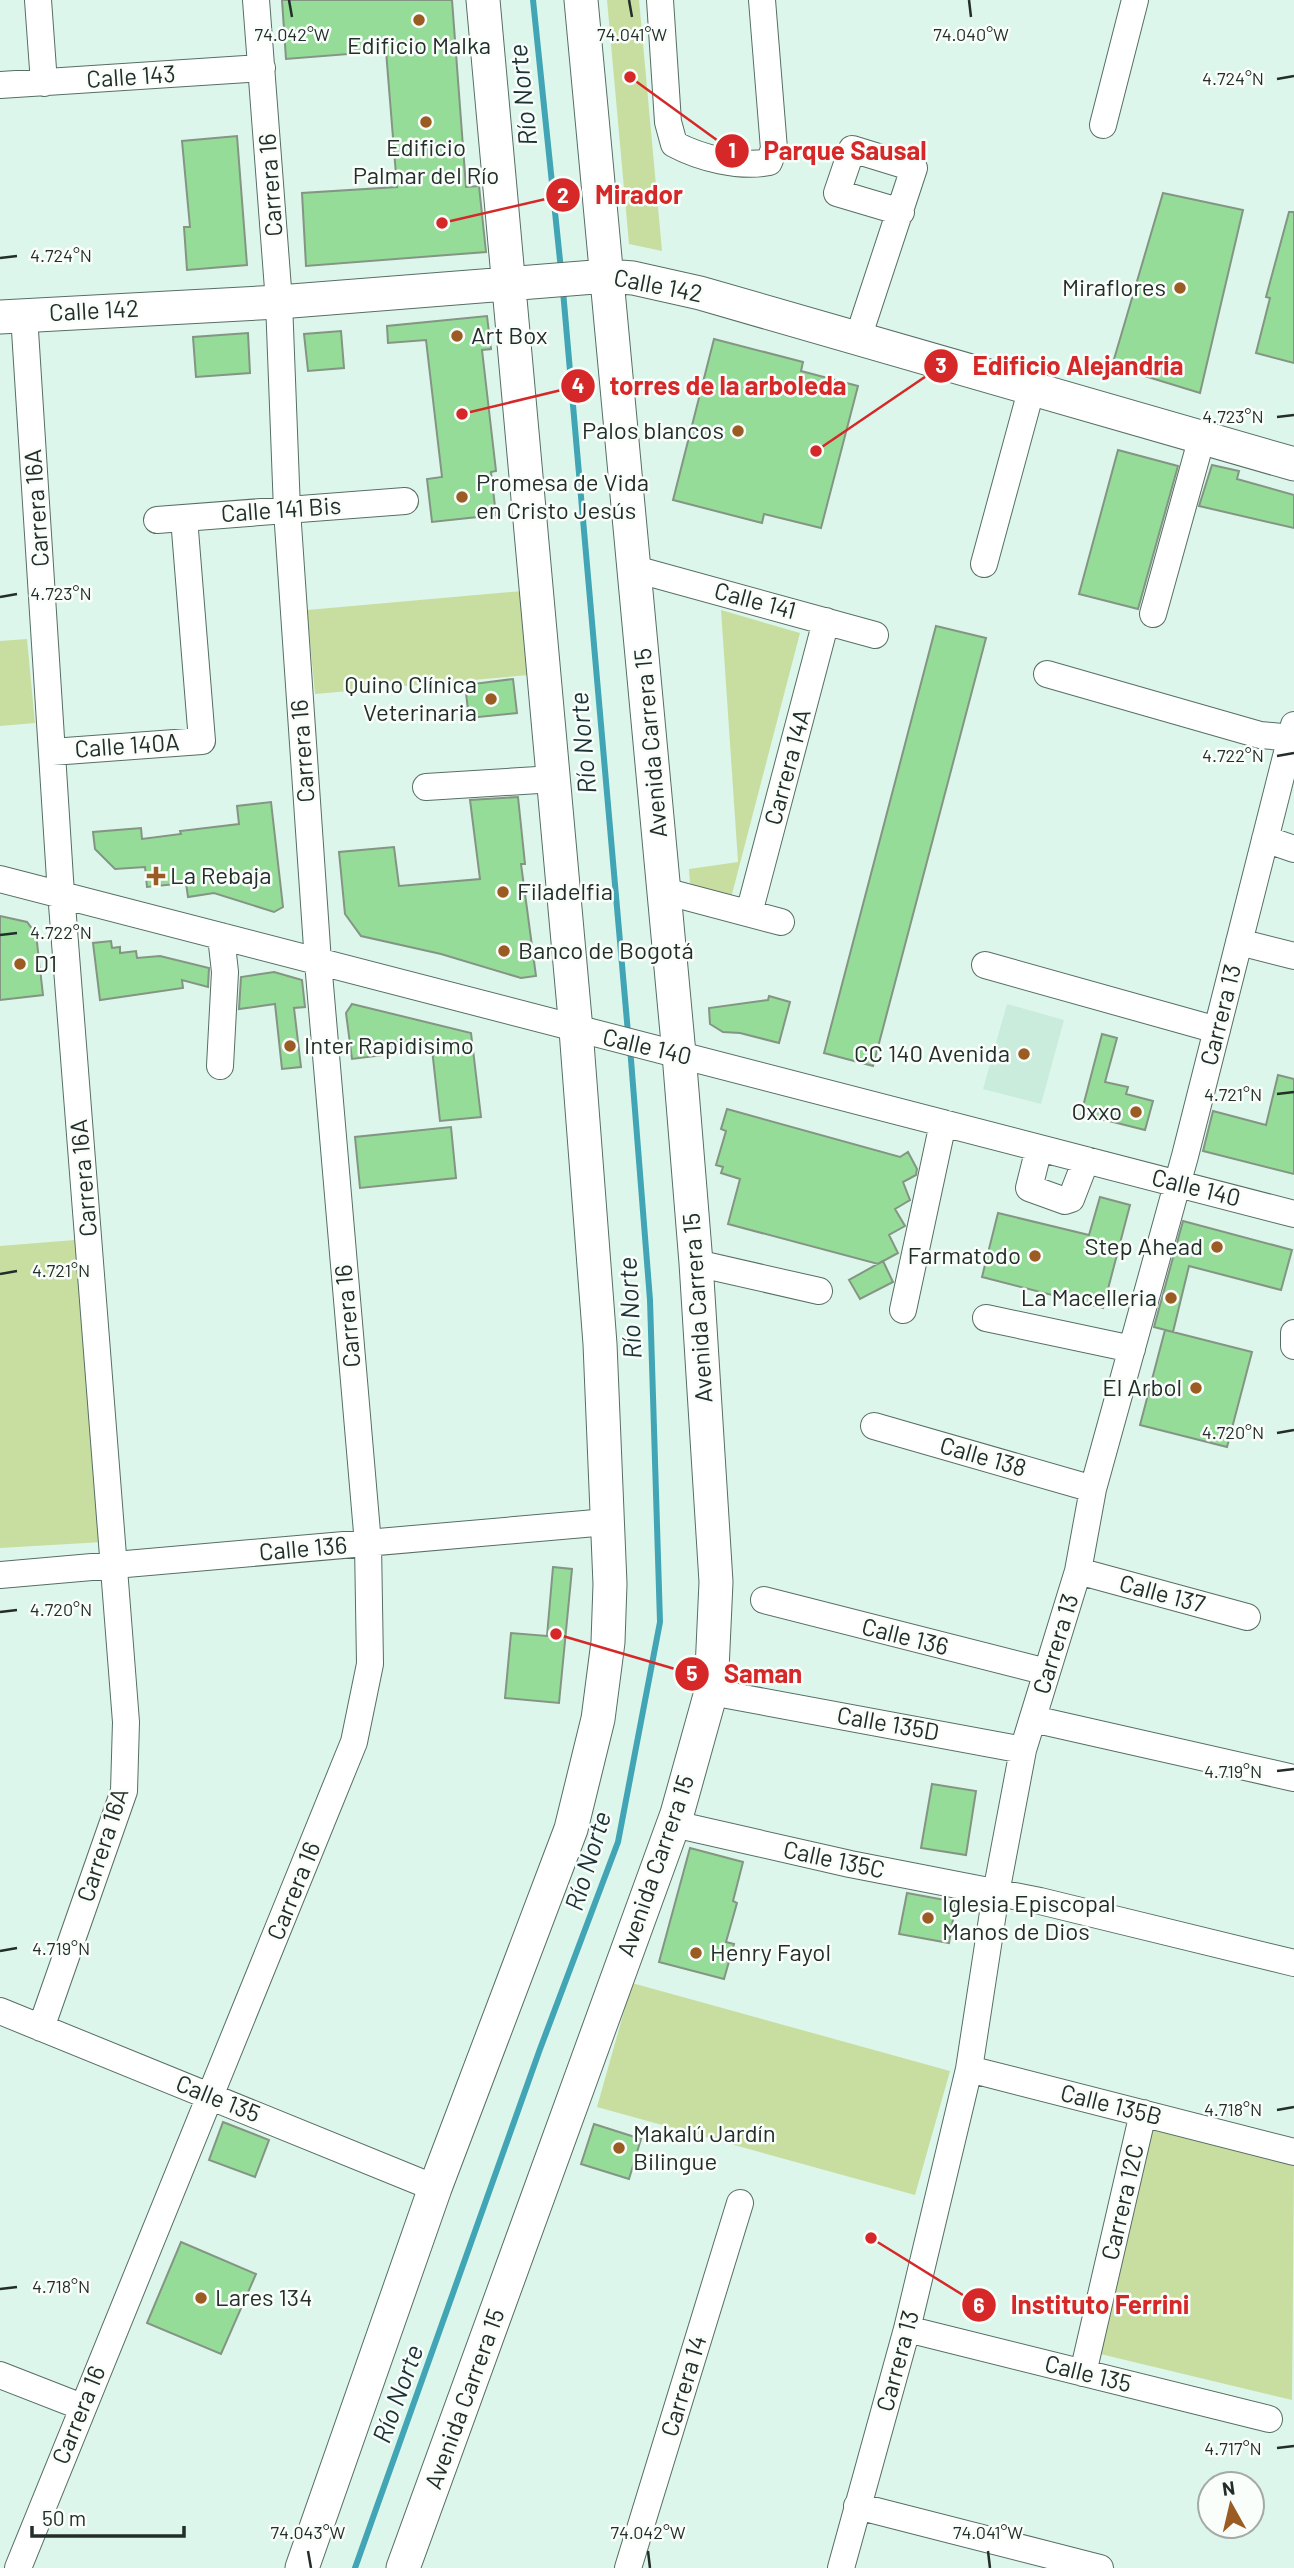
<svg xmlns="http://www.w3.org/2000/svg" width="1294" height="2568" font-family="Barlow,sans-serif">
<rect width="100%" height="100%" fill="#dcf6eb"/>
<!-- built -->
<path fill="#c9ecdc" d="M1007 1004 1064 1020 1041 1104 983 1089Z"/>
<!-- green -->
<path fill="#c8dea1" d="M607 0H639L662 251 629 244Z
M522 591 529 675 315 694 307 610Z
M721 610 800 633 731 898 690 883 689 869 738 862Z
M27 639 35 723 0 726V641Z
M75 1240 103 1542 0 1548V1246Z
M632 1983 950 2071 915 2195 597 2107Z
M1148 2126 1294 2165 1292 2400 1092 2352Z"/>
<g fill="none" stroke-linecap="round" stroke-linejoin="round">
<!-- stream -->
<path stroke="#41a5b5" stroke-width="6" d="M533 0 561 270
M563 291 628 1033
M355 2568 540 2049 618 1842 660 1622 650 1300 630 1047"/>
</g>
<!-- building -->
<path fill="#95dc98" stroke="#849584" stroke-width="2" d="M282 0H452L466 187 479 186 486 252 306 266 302 193 397 187 386 51 286 59Z
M237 136 247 265 187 270 184 227H190L182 141Z
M1163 193 1243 210 1200 393 1112 366Z
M1289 212H1294V363L1256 353 1270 298 1266 297Z
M487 316 491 349 482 350 496 471 491 472 496 515 432 522 427 479 442 477 426 340 388 343 387 326Z
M341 331 344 368 308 371 304 334Z
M248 333 250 373 196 377 193 337Z
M714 339 803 362 801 371 858 386 821 528 764 514 762 523 673 500Z
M1118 450 1178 466 1138 609 1079 594Z
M1212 465 1239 471 1237 479 1294 495V528L1199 506Z
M936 626 986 638 873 1066 824 1053Z
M513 679 517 713 469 718 465 685Z
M518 797 525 864H521L536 976 521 978 441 954 361 936 345 914 339 852 394 847 399 886 480 879 470 800Z
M271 802 283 907 274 912 214 893 188 897 186 883 147 887 145 867 115 869 95 849 93 832 141 828 142 839 181 834 180 831 239 824 237 806Z
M0 916 27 922 36 934 43 995 0 1000Z
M111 941 112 948 120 947V953L136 951 137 958 160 956 209 968 208 987 182 980 183 988 100 1000 93 943Z
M274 972 302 980 305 1007 294 1008 301 1067 282 1069 275 1004 239 1009 241 977Z
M769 996 790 1002 779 1043 740 1033 723 1032 710 1024 709 1008 768 1000Z
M352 1004 471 1033 481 1117 440 1121 432 1049 352 1059 346 1013Z
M1102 1034 1117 1038 1105 1082 1128 1087 1126 1094 1153 1101 1145 1130 1081 1114Z
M1278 1075 1294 1079V1174L1203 1151 1213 1111 1266 1125Z
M727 1109 900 1157 908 1152 917 1169 916 1175 903 1182 910 1200 895 1209 905 1226 889 1235 898 1253 878 1264 728 1224 740 1179 721 1173 723 1167 716 1165 726 1131 721 1129Z
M451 1127 456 1178 360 1188 355 1137Z
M1100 1197 1130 1205 1103 1308 982 1277 998 1213 1089 1235Z
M1183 1221 1292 1250 1281 1290 1189 1266 1173 1332 1154 1327Z
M883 1261 893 1282 860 1299 849 1280Z
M1165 1330 1252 1352 1227 1447 1140 1425Z
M553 1567 572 1569 559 1703 505 1698 511 1633 547 1636Z
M932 1784 976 1791 966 1855 921 1848Z
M690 1848 743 1862 733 1901 737 1903 726 1942 734 1944 724 1979 659 1962Z
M907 1893 956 1902 949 1943 899 1934Z
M223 2122 269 2140 255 2177 209 2160Z
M594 2124 641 2139 629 2179 581 2164Z
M181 2242 256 2274 221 2354 147 2323Z"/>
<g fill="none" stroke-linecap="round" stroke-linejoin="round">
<!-- minor casing -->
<g stroke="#576e64" stroke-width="28">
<path id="minor" d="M38 0 44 83
M660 0 668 122 674 144C700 158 740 168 769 162L774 149 762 0
M0 85 262 68
M1103 125 1135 0
M24 315 60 879 126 1722 124 1791 41 2028
M858 338 914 168 852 149 837 193 901 212
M157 520 405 501
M984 564 1032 387
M635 569 875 635
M1153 614 1202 437
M1047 674 1260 735 1294 738
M52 752 202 741 184 518
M426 787 554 779
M1265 839 1294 849
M0 879 1294 1214
M664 891 781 922
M749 913 826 621
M1239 942 1294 956
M985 965 1217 1030
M220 1066 225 972 221 936
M1039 1148 1029 1188 1065 1201 1071 1199 1086 1160
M696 1263 819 1291
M903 1310 943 1123
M986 1318 1132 1349
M1294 1333V1346
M874 1426 1093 1489
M1078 1571 1247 1617
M0 1575 607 1522
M764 1600 1047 1672
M711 1692 1023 1750
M1033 1719 1294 1778
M674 1824 850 1864 1040 1901 1294 1963
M0 2011 435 2188
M969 2069 1294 2152
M907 2329 1269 2419
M1083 2373 1143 2113
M0 2375 82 2407
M857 2506 1100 2568
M18 2568 354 1742 370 1664 368 1544 318 962 287 510 279 302 256 0
M628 2568 740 2203
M841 2568 907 2329 969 2069 996 1893 1023 1750 1078 1571 1093 1489 1185 1156 1294 725"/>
</g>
<!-- major casing -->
<g stroke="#576e64" stroke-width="35">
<path id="major" d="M0 317 279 302 607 276 633 278 700 293 1294 464
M302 2568 435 2188 571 1829 598 1719 608 1642 610 1584 600 1344 576 1030 483 0
M403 2568 677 1814 711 1692 716 1582 696 1263 679 1054 581 0"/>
</g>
<!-- minor -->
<use href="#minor" stroke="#fff" stroke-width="26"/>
<!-- major -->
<use href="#major" stroke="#fff" stroke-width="33"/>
</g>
<!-- ticks -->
<path fill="none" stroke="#232d29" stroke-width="2.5" d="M289 0 292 17M629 0 632 17M969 0 971 17M1277 79 1294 76M0 258 17 256M1277 417 1294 415M0 597 17 594M1277 756 1294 753M0 935 17 933M1277 1094 1294 1092M0 1274 17 1271M1277 1433 1294 1430M0 1612 17 1610M1277 1771 1294 1769M0 1951 17 1948M1277 2110 1294 2107M0 2289 17 2287M1277 2448 1294 2446M308 2551 311 2568M648 2551 650 2568M988 2551 990 2568"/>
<!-- markers -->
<g fill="#9a5c22" stroke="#f9fefb" stroke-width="2.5">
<circle cx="419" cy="20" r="7"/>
<circle cx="426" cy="122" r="7"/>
<circle cx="1180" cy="288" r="7"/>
<circle cx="457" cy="336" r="7"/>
<circle cx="738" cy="431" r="7"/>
<circle cx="462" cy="497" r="7"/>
<circle cx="491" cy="699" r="7"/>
<path d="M152.5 865.5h7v7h7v7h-7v7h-7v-7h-7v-7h7z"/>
<circle cx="503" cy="892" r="7"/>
<circle cx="504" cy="951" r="7"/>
<circle cx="20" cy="964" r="7"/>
<circle cx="290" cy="1046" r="7"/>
<circle cx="1024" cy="1054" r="7"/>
<circle cx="1136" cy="1112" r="7"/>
<circle cx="1217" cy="1247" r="7"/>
<circle cx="1035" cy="1256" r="7"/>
<circle cx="1171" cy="1298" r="7"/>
<circle cx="1196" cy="1388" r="7"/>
<circle cx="928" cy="1918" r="7"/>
<circle cx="696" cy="1953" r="7"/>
<circle cx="619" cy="2148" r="7"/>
<circle cx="201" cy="2298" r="7"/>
</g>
<g text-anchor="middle" stroke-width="5" stroke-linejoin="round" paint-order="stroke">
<!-- poi labels -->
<g font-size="24" fill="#232d29" stroke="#f9fefb" text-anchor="start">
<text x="419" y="54" text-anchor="middle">Edificio Malka</text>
<text x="426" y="156" text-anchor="middle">Edificio<tspan x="426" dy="28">Palmar del Río</tspan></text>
<text x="1166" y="296" text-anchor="end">Miraflores</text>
<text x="471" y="344">Art Box</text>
<text x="724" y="439" text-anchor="end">Palos blancos</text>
<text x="476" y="491">Promesa de Vida<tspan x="476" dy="28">en Cristo Jesús</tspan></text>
<text x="477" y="693" text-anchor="end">Quino Clínica<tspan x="477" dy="28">Veterinaria</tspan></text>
<text x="170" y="884">La Rebaja</text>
<text x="517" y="900">Filadelfia</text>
<text x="518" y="959">Banco de Bogotá</text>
<text x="34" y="972">D1</text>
<text x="304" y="1054">Inter Rapidisimo</text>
<text x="1010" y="1062" text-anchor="end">CC 140 Avenida</text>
<text x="1122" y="1120" text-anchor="end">Oxxo</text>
<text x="1203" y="1255" text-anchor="end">Step Ahead</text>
<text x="1021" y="1264" text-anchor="end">Farmatodo</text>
<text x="1157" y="1306" text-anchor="end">La Macelleria</text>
<text x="1182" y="1396" text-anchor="end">El Arbol</text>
<text x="942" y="1912">Iglesia Episcopal<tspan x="942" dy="28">Manos de Dios</tspan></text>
<text x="710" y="1961">Henry Fayol</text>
<text x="633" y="2142">Makalú Jardín<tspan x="633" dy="28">Bilingue</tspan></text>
<text x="215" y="2306">Lares 134</text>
</g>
<!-- street labels -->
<g font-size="24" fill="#232d29" stroke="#f9fefb">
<text transform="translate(131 77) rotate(-4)" y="8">Calle 143</text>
<text transform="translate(271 185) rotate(-94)" y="8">Carrera 16</text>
<text transform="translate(658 286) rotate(11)" y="8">Calle 142</text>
<text transform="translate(94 311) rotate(-3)" y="8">Calle 142</text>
<text transform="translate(37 508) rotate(-94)" y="8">Carrera 16A</text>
<text transform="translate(281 510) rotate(-4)" y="8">Calle 141 Bis</text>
<text transform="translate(755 601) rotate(15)" y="8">Calle 141</text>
<text transform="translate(651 743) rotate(-95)" y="8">Avenida Carrera 15</text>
<text transform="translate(127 746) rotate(-4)" y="8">Calle 140A</text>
<text transform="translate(303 751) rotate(-94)" y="8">Carrera 16</text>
<text transform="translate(788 767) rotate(-75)" y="8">Carrera 14A</text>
<text transform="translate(1221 1015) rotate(-76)" y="8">Carrera 13</text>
<text transform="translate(647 1047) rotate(13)" y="8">Calle 140</text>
<text transform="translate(84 1178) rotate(-95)" y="8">Carrera 16A</text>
<text transform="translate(1196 1188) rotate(14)" y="8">Calle 140</text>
<text transform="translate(698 1308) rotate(-94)" y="8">Avenida Carrera 15</text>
<text transform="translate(348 1316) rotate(-95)" y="8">Carrera 16</text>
<text transform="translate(983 1457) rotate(16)" y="8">Calle 138</text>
<text transform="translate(303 1549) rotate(-5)" y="8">Calle 136</text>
<text transform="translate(1162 1594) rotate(15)" y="8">Calle 137</text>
<text transform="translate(905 1637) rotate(14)" y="8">Calle 136</text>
<text transform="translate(1056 1644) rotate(-73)" y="8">Carrera 13</text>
<text transform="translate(888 1724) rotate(10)" y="8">Calle 135D</text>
<text transform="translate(103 1845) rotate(-72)" y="8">Carrera 16A</text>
<text transform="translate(834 1860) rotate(12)" y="8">Calle 135C</text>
<text transform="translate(656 1866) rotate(-71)" y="8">Avenida Carrera 15</text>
<text transform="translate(294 1891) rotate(-68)" y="8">Carrera 16</text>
<text transform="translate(218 2099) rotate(22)" y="8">Calle 135</text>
<text transform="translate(1111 2105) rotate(14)" y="8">Calle 135B</text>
<text transform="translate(1123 2202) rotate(-77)" y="8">Carrera 12C</text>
<text transform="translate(898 2361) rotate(-75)" y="8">Carrera 13</text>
<text transform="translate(1088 2374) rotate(14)" y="8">Calle 135</text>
<text transform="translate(684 2386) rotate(-73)" y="8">Carrera 14</text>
<text transform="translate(465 2399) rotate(-70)" y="8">Avenida Carrera 15</text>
<text transform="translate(79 2415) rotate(-68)" y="8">Carrera 16</text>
</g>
<!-- water labels -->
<g font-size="26" font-style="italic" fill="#1b3236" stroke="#f9fefb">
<text transform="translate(523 95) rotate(-96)" y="9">Río Norte</text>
<text transform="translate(583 743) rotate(-95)" y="9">Río Norte</text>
<text transform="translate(630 1308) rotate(-93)" y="9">Río Norte</text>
<text transform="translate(588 1861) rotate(-73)" y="9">Río Norte</text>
<text transform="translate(398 2394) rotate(-70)" y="9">Río Norte</text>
</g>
</g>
<g font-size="18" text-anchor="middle" fill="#232d29" stroke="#f9fefb" stroke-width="5" stroke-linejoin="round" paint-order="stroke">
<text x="292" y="41">74.042°W</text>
<text x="632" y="41">74.041°W</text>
<text x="971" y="41">74.040°W</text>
<text x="1233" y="85">4.724°N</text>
<text x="61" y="262">4.724°N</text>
<text x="1233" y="423">4.723°N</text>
<text x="61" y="600">4.723°N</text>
<text x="1233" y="762">4.722°N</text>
<text x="61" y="939">4.722°N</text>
<text x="1233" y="1101">4.721°N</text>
<text x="61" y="1277">4.721°N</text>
<text x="1233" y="1439">4.720°N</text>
<text x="61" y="1616">4.720°N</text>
<text x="1233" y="1778">4.719°N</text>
<text x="61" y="1955">4.719°N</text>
<text x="1233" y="2116">4.718°N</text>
<text x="61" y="2293">4.718°N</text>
<text x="1233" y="2455">4.717°N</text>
<text x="308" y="2539">74.043°W</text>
<text x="648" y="2539">74.042°W</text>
<text x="988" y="2539">74.041°W</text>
</g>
<!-- callouts -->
<path fill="none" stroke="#d62828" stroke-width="2.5" d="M630 77L732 151M442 223L563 195M816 451L941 366M462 414L578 386M556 1634L692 1674M871 2238L979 2305"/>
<g fill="#d62828" stroke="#f9fefb" stroke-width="2.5">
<circle cx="630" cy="77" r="7"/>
<circle cx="442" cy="223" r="7"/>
<circle cx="816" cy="451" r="7"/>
<circle cx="462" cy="414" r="7"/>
<circle cx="556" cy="1634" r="7"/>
<circle cx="871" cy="2238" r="7"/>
<circle cx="732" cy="151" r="18"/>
<circle cx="563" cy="195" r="18"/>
<circle cx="941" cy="366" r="18"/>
<circle cx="578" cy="386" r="18"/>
<circle cx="692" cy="1674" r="18"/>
<circle cx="979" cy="2305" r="18"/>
</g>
<g font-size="21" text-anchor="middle" font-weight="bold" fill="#fff">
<text x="732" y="158">1</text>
<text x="563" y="203">2</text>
<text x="941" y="373">3</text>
<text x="578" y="393">4</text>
<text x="692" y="1681">5</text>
<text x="979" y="2313">6</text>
</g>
<g font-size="26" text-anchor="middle" font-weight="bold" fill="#d62828" stroke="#f9fefb" stroke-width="5" stroke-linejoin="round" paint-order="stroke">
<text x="845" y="160">Parque Sausal</text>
<text x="639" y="204">Mirador</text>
<text x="1078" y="375">Edificio Alejandria</text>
<text x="728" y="395">torres de la arboleda</text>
<text x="763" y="1683">Saman</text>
<text x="1100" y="2314">Instituto Ferrini</text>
</g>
<!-- north arrow -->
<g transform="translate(1231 2505) rotate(352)"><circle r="33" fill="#f9fefb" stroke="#a3aaa7" stroke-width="2"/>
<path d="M0-5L12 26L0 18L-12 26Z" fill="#9a5c22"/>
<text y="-10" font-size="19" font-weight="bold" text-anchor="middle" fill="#232d29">N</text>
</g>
<!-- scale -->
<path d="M32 2526v10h152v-10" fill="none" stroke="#232d29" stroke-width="3.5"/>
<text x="42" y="2526" font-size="21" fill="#232d29" stroke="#f9fefb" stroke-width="5" paint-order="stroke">50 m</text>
</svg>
